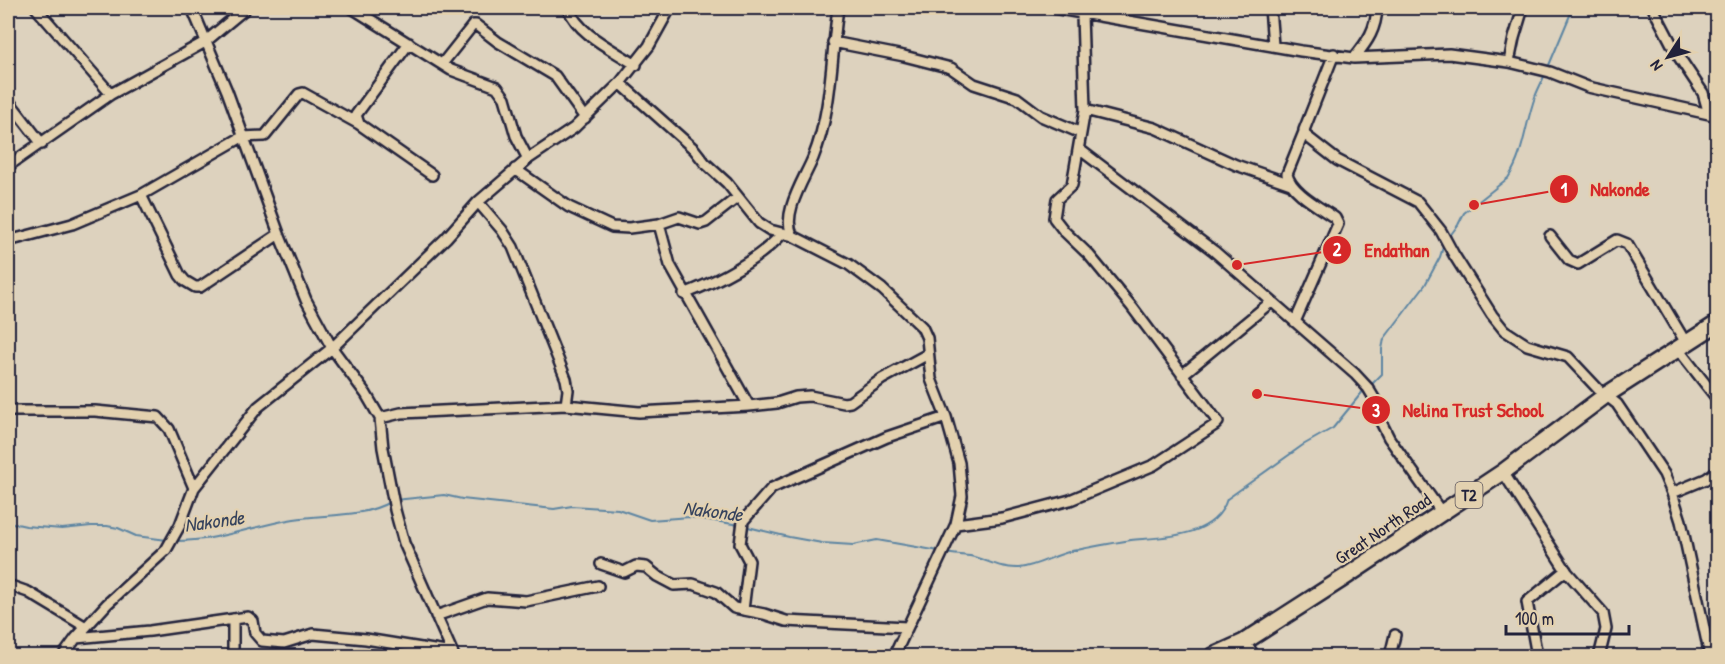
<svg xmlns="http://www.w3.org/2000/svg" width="1725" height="664" font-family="'Patrick Hand',sans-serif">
<rect width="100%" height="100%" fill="#ddd2be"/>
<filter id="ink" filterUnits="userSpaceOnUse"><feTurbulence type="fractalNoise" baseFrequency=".0167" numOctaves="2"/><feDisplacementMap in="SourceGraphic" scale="12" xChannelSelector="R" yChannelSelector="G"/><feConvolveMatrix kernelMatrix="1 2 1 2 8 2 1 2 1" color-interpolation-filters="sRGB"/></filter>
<g filter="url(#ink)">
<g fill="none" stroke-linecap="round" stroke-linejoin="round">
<!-- stream -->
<path stroke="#5d85a2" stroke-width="2" d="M1547 70 1573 8
M1449 237 1458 225 1464 213 1508 178C1524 154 1525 124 1535 97 1538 89 1542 82 1545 74
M1371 385 1382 374V349L1384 339 1425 285 1440 257 1444 244
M395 500 444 495 462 499 554 509 572 506 618 509 650 520 690 517 739 525
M8 522 26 526 62 529 91 526H107L118 528 136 536 167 540
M744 526 789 537 822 543 853 545 877 540 939 551
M175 541C220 541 252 526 294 519 326 514 361 518 390 502
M947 553C955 555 962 555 970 556 987 560 1001 569 1019 568 1039 566 1057 553 1077 550 1095 546 1113 543 1131 540 1164 537 1215 538 1227 499L1303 445 1333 428 1364 390"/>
<!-- minor casing -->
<g stroke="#22223b" stroke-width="14">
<path id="minor" d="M36 8 111 94
M192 8 227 91 279 234 306 300 332 348 366 394 380 418 383 448 395 510 404 543 454 656
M352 8 451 70 497 87 505 98 516 136 528 159
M568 8C579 35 612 49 636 65
M838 8C831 58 832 111 813 158 805 178 780 215 793 236L848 264 882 289 922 327 927 338 931 379 946 417 959 463 962 496 956 524 894 656
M1053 8 1301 51 1354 58 1449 54 1509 62 1550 72 1588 87 1718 116
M1270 8 1273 45
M1654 10 1677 54 1703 93 1709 114
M833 42 904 56 951 68 974 84 1017 98 1041 116 1081 133
M1334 54 1304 130 1305 135 1337 160 1418 202 1441 231 1454 255 1492 315 1504 330 1527 345 1568 357 1599 390 1617 404 1664 474 1672 493 1681 521 1710 656
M1354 58C1368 41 1376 29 1377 8
M1509 62 1514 38 1523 8
M442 64 473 25H476L498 42 555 76 585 118
M620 83 694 149 705 163 727 183 759 223 770 230 793 236
M8 100 42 144
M1085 110 1155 128 1236 165 1291 184
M359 124 356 115 409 43
M1079 149 1214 251 1355 374 1368 388 1374 398 1381 422 1389 438 1442 513
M8 166 111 94 205 42 246 8
M515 169 569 207 612 227 629 228 659 224 679 217 700 224 706 222 738 197
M141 195 180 275 185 281 195 287H200L279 234
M478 202 502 230 513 247 566 379 568 390 566 405
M659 224 670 265 749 406
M1550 236 1569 260 1578 264 1617 240 1627 244 1686 343
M8 241 72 224 141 195 242 137 265 136 299 94 303 93 359 124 432 175
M684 294C720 280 756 262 783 233
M1295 322 1338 224 1335 218C1321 208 1290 192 1287 174L1304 132
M1678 349 1718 400
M1182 375 1271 302
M8 411H95L158 417 169 429 194 488 180 525 166 550 107 604 76 638 63 656
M380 418 401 413 566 405 639 412 749 406 777 403 796 397 810 396 844 403 850 402 882 379 928 354
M1503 472 1567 572 1603 613 1606 629 1600 653 1598 656
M194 488 258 407 332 348 446 238 478 202 528 159 574 128 620 83 649 46 670 8
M1672 493 1706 479 1718 470
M956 524 1002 518 1070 500 1154 465 1215 425 1218 422 1132 307 1089 255 1064 231 1054 218 1057 199 1072 185 1085 110 1082 14
M601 564 624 572 636 566 646 567 657 576 674 585 693 584 716 592 734 608 764 614 786 621 907 627
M8 585 28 592 86 627
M743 610 749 561 740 544 743 521 772 488 887 437 946 417
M436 616 487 598 526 601 598 586
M233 619V656
M76 638 150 631 248 617 253 621 255 633 262 641 284 643 313 634 366 639 452 653
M1244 642 1255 656
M1390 656 1395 635
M1537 656 1527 602 1566 570"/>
</g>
<!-- trunk casing -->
<g stroke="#22223b" stroke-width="20">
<path id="trunk" d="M1213 656 1244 642 1342 579 1503 472 1606 395 1718 323"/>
</g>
<!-- minor -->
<use href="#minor" stroke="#e3d1af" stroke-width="9"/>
<!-- trunk -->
<use href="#trunk" stroke="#e3d1af" stroke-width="15"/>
</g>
</g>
<g text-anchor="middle" stroke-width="4.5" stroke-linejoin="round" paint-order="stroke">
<!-- shield labels -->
<rect fill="#e3d1af" stroke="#5c565e" stroke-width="1.5" x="1455.5" y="482" width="27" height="26" rx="4.5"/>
<g font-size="16" font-weight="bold" fill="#22223b">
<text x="1469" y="501">T2</text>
</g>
<!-- street labels -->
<g font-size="18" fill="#22223b" stroke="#e3d1af">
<text transform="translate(1383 529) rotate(-34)" y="6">Great North Road</text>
</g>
<!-- water labels -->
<g font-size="20" font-style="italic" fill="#36435d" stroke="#e3d1af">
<text transform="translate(713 511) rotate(7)" y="7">Nakonde</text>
<text transform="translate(214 521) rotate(-8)" y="7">Nakonde</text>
</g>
</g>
<!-- callouts -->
<path fill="none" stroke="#d62828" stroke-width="2" d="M1474 205L1564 189M1237 265L1337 250M1257 394L1376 410"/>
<g fill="#d62828" stroke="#e3d1af" stroke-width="2">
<circle cx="1474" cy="205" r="6"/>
<circle cx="1237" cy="265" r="6"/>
<circle cx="1257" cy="394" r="6"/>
<circle cx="1564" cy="189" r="15"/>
<circle cx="1337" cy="250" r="15"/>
<circle cx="1376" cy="410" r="15"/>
</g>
<g font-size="18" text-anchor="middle" font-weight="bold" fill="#fff">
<text x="1564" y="196">1</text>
<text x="1337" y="256">2</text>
<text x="1376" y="417">3</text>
</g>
<g font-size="20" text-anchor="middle" font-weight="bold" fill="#d62828" stroke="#e3d1af" stroke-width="4.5" stroke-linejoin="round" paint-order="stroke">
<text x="1620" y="196">Nakonde</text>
<text x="1397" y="257">Endathan</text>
<text x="1473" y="417">Nelina Trust School</text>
</g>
<!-- margin -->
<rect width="1725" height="664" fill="none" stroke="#e3d1af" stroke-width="30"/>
<rect x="15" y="15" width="1695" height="634" fill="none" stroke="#22223b" stroke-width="2" filter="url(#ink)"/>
<!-- north arrow -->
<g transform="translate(1668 57) rotate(234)" stroke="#e3d1af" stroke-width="4.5" paint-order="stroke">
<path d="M0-4.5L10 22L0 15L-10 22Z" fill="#22223b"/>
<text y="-9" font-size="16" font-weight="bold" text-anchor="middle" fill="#22223b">N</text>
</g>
<!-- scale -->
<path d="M1506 625v9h123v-9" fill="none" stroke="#22223b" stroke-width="3"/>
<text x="1515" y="625" font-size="18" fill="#22223b" stroke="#e3d1af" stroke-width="4.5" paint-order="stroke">100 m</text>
</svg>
